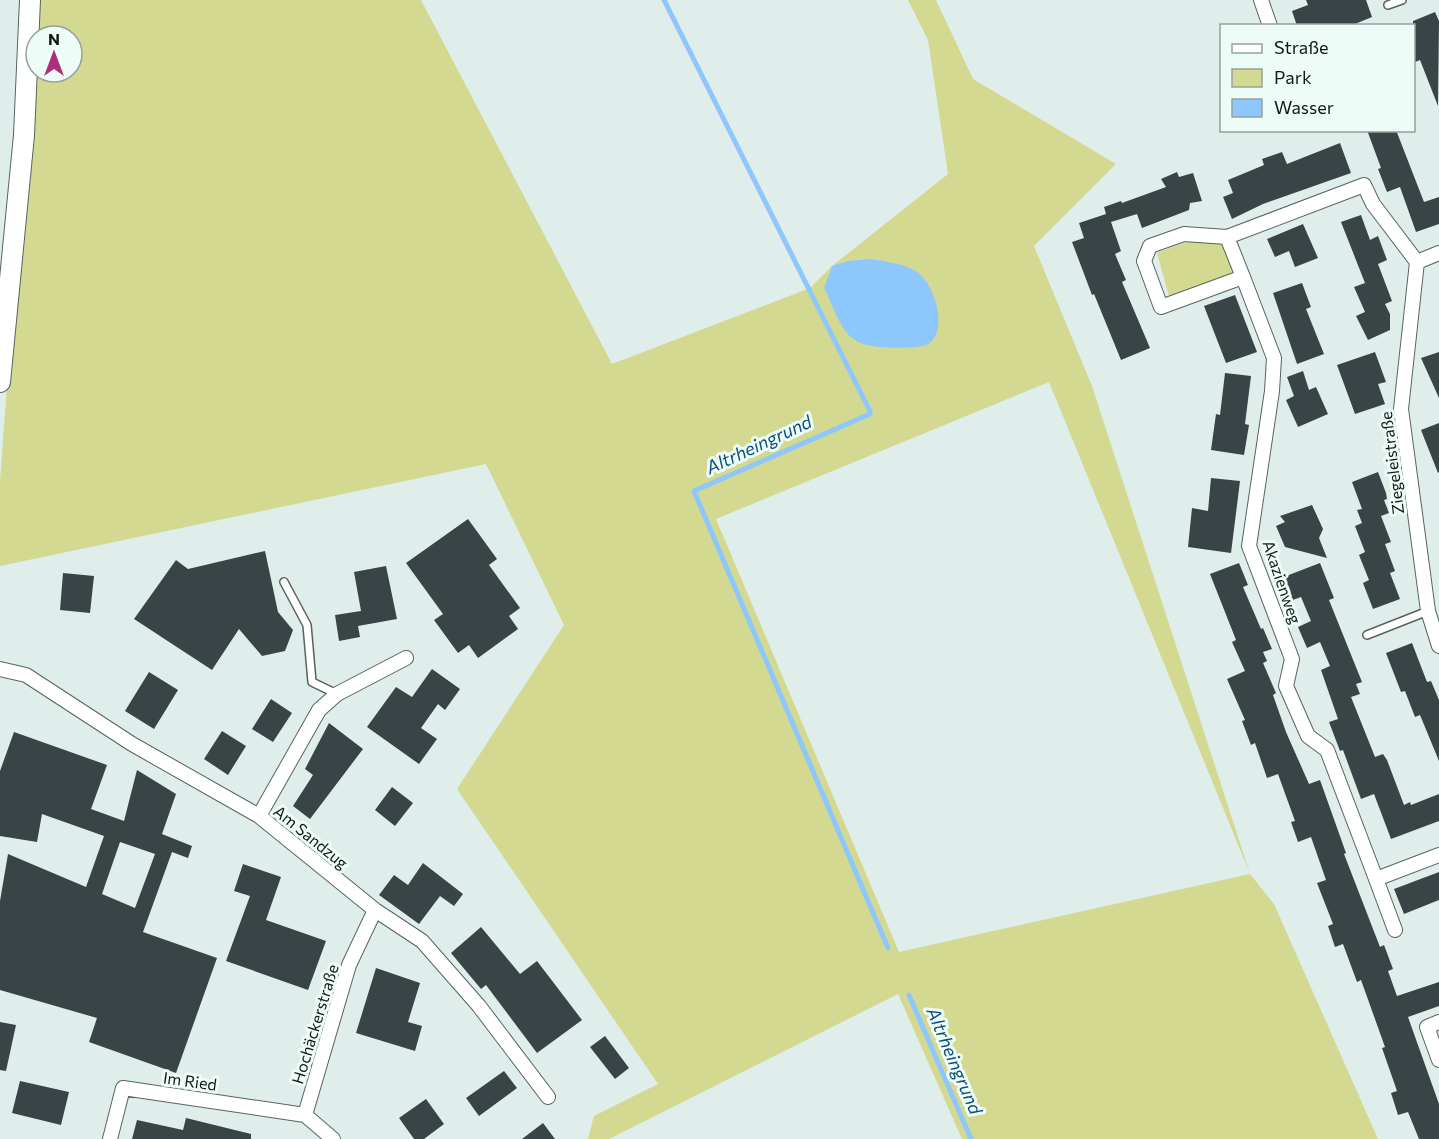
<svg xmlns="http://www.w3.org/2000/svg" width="1439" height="1139" font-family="Commissioner,sans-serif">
<rect width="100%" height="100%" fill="#e0eeeb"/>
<!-- green -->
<path fill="#d3d990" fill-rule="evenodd" d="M35 0H421L612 364 810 288 832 266 948 174 928 40 908 0H936L973 79 1116 164 1034 246 1092 386 1250 874 1274 904 1378 1139H962L898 994 609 1139H588L594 1116 658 1084 457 789 564 625 486 464 0 566V481ZM36 36H72V72H36ZM1049 382 1250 874 899 952 716 519Z
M1197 238 1227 240 1238 275 1169 296 1157 253Z"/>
<!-- water -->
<path fill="#8dc7fc" d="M869 259C884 261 900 263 914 270 933 279 949 327 930 343 921 350 878 348 867 345 861 344 850 338 847 333 838 323 831 301 824 288L832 266 848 261Z"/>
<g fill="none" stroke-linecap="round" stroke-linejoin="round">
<!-- stream -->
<path stroke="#8dc7fc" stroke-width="5" d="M664 0 870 411V414L694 491 888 948
M909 995 971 1139"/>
</g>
<!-- building -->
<path fill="#394446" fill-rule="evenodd" d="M1306 0H1366L1372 17 1350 26H1297L1292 11 1308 5Z
M1435 12 1439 21 1438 106 1420 60 1413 63V21Z
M1367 130H1396L1424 202 1439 197V224L1416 232 1400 187 1387 192 1378 169 1381 168Z
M1340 143 1351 173 1263 204 1232 219 1223 197 1233 193 1228 180 1264 165 1262 159 1282 152 1287 164Z
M1177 172 1179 177 1193 173 1202 201 1190 203 1189 210 1142 228 1137 214 1111 222 1121 251 1115 254 1126 280 1122 282 1150 348 1121 360 1094 294 1092 295 1072 242 1084 238 1079 223 1106 214 1104 207 1121 201 1122 203 1166 187 1161 179Z
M1361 215 1370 240 1378 236 1387 260 1378 264 1392 301 1385 304 1390 314V330L1368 340 1356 316 1365 312 1354 287 1365 283 1341 222Z
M1303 224 1318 258 1295 267 1289 251 1275 257 1267 239Z
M1302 283 1311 307 1306 309 1324 354 1297 364 1273 293Z
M1235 295 1257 352 1226 363 1204 306Z
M1375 352 1386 382 1378 384 1385 404 1355 414 1337 365Z
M1439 352V398L1421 358Z
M1303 371 1309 390 1316 387 1328 414 1298 427 1286 400 1294 396 1287 377Z
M1225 373 1251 376 1245 424 1249 425 1244 455 1211 450 1216 414 1220 415Z
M1439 423V472L1438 473 1421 430Z
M1378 472 1386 493 1387 499 1384 500 1389 513 1381 516 1391 542 1385 544 1395 571 1390 573 1400 599 1373 609 1363 583 1369 580 1359 555 1365 552 1355 526 1362 523 1357 510 1362 509 1352 482Z
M1211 478 1240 481 1231 553 1188 547 1192 508 1208 511Z
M1312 505 1323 529 1319 538 1327 558 1285 547 1276 526 1285 522 1280 516Z
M468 519 497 559 489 565 520 608 509 616 518 629 478 658 469 645 458 653 434 620 443 614 406 563Z
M265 551 278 612 293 630 285 651 262 656 239 629 212 670 134 619 176 560 188 569Z
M1239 563 1248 585 1243 587 1261 629 1263 628 1272 649 1263 652 1267 661 1263 663 1276 693 1273 695 1286 732 1309 784 1320 780 1346 853 1344 854 1380 947 1384 945 1393 969 1388 971 1397 996 1439 982V1006L1408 1017 1439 1104V1139H1419L1408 1112 1398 1115 1391 1093 1397 1091 1382 1048 1385 1047 1361 980 1357 982 1343 944 1335 947 1328 926 1333 924 1317 883 1326 880 1311 837 1298 842 1291 822 1295 821 1278 774 1267 778 1255 743 1251 745 1242 721 1245 720 1227 679 1245 671 1232 642 1236 640 1210 574Z
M1320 563 1334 598 1329 600 1362 682 1356 684 1360 694 1351 697 1375 757 1383 754 1387 760 1404 805 1410 802 1411 805 1439 794V821L1391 839 1374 794 1361 799 1343 750 1340 751 1329 722 1338 719 1321 670 1330 666 1320 642 1307 648 1298 627 1311 621 1301 597 1290 601 1281 578Z
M386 566 397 619 358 626 360 637 339 641 335 615 361 611 354 572Z
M63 573 94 576 90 613 60 610Z
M1412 643 1427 682 1431 681 1439 700V761L1420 715 1415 717 1405 691 1401 692 1386 653Z
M432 669 460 689 445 710 438 704 421 728 437 739 419 764 367 727 396 687 412 697Z
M149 672 178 690 154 729 125 711Z
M271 699 292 713 273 742 252 729Z
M329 723 363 749 310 819 293 806 313 775 305 769Z
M222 731 246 746 228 775 204 759Z
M14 732 107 765 91 809 124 821 137 770 176 794 162 834 192 846 188 858 172 852 143 932 217 958 176 1073 89 1042 97 1018 0 990V901L8 854 86 887 104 836 42 814 37 842 0 836V771ZM120 842 155 854 135 908 102 894Z
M392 787 413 803 395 826 375 810Z
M423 863 463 894 454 906 440 896 419 924 379 895 394 875 408 885Z
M243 864 281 877 266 920 326 941 308 990 226 961 250 896 234 891Z
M1439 872V900L1404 914 1394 889Z
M481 927 520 974 537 961 582 1020 537 1053 486 985 481 989 451 953Z
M376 968 420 983 408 1022 422 1026 415 1051 356 1033Z
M0 1022 16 1025 6 1071 0 1070Z
M605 1036 629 1068 615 1079 590 1047Z
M504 1071 517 1088 479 1116 466 1098Z
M20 1081 69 1092 61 1125 12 1113Z
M426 1099 444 1124 424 1139H414L399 1118Z
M186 1118 251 1134V1139H132L137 1120 183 1130Z
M543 1123 555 1139H522Z"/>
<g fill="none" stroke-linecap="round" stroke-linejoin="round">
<!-- lane casing -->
<g stroke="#576360" stroke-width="10">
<path id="lane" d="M1388 5 1402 0
M284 582 307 625 312 682 337 694
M1367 635 1428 611"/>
</g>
<!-- street casing -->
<g stroke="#576360" stroke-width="16">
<path id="street" d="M1261 0 1270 26
M1227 237 1243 277 1161 307 1144 261 1150 246 1184 234 1227 237 1364 185 1373 204 1417 262
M1439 253 1417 262 1401 409 1428 611 1439 646
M1243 277 1274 358 1272 391 1249 546 1292 659 1286 686 1308 736 1327 750 1376 879 1439 855
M0 669 26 675 132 744 259 816 375 910 422 941 479 1006 548 1097
M259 816 319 710 337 694 406 658
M1376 879 1395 930
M1439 1022 1427 1027 1439 1060
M110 1139 123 1088 305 1115
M333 1139 305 1115 349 965 375 910"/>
</g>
<!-- secondary casing -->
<g stroke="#576360" stroke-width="22">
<path id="secondary" d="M0 382 24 135 30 0"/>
</g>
<!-- lane -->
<use href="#lane" stroke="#fff" stroke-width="7"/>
<!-- street -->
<use href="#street" stroke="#fff" stroke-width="14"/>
<!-- secondary -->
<use href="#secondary" stroke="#fff" stroke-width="20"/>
</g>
<g text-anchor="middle" stroke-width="6" stroke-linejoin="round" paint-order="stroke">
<!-- street labels -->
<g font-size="16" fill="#131817" stroke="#eefcf8">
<text transform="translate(1392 463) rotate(-97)" y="6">Ziegeleistraße</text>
<text transform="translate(1282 582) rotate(71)" y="6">Akazienweg</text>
<text transform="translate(311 837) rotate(39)" y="6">Am Sandzug</text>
<text transform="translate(315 1024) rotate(-73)" y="6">Hochäckerstraße</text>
<text transform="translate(190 1081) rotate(8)" y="6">Im Ried</text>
</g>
<!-- water labels -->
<g font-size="18" font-style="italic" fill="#0a4c7d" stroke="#eefcf8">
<text transform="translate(759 445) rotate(-25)" y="6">Altrheingrund</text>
<text transform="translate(954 1061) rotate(67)" y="6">Altrheingrund</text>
</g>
</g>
<!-- legend -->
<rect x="1220" y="24" width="195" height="108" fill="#eefcf8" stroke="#96a19e" stroke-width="1.5"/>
<rect x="1232" y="44" width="30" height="9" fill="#ffffff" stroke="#96a19e" stroke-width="1.5"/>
<text x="1274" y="54" font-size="18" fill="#131817">Straße</text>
<rect x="1232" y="69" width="30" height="18" fill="#d3d990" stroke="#96a19e" stroke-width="1.5"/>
<text x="1274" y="84" font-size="18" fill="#131817">Park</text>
<rect x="1232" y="99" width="30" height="18" fill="#8dc7fc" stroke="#96a19e" stroke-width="1.5"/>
<text x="1274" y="114" font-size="18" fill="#131817">Wasser</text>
<!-- north arrow -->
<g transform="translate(54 54)"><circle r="28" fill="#eefcf8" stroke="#96a19e" stroke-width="1.5"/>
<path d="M0-4.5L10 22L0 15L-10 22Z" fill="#ae2e7b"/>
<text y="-9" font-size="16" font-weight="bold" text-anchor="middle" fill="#131817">N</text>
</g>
</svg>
